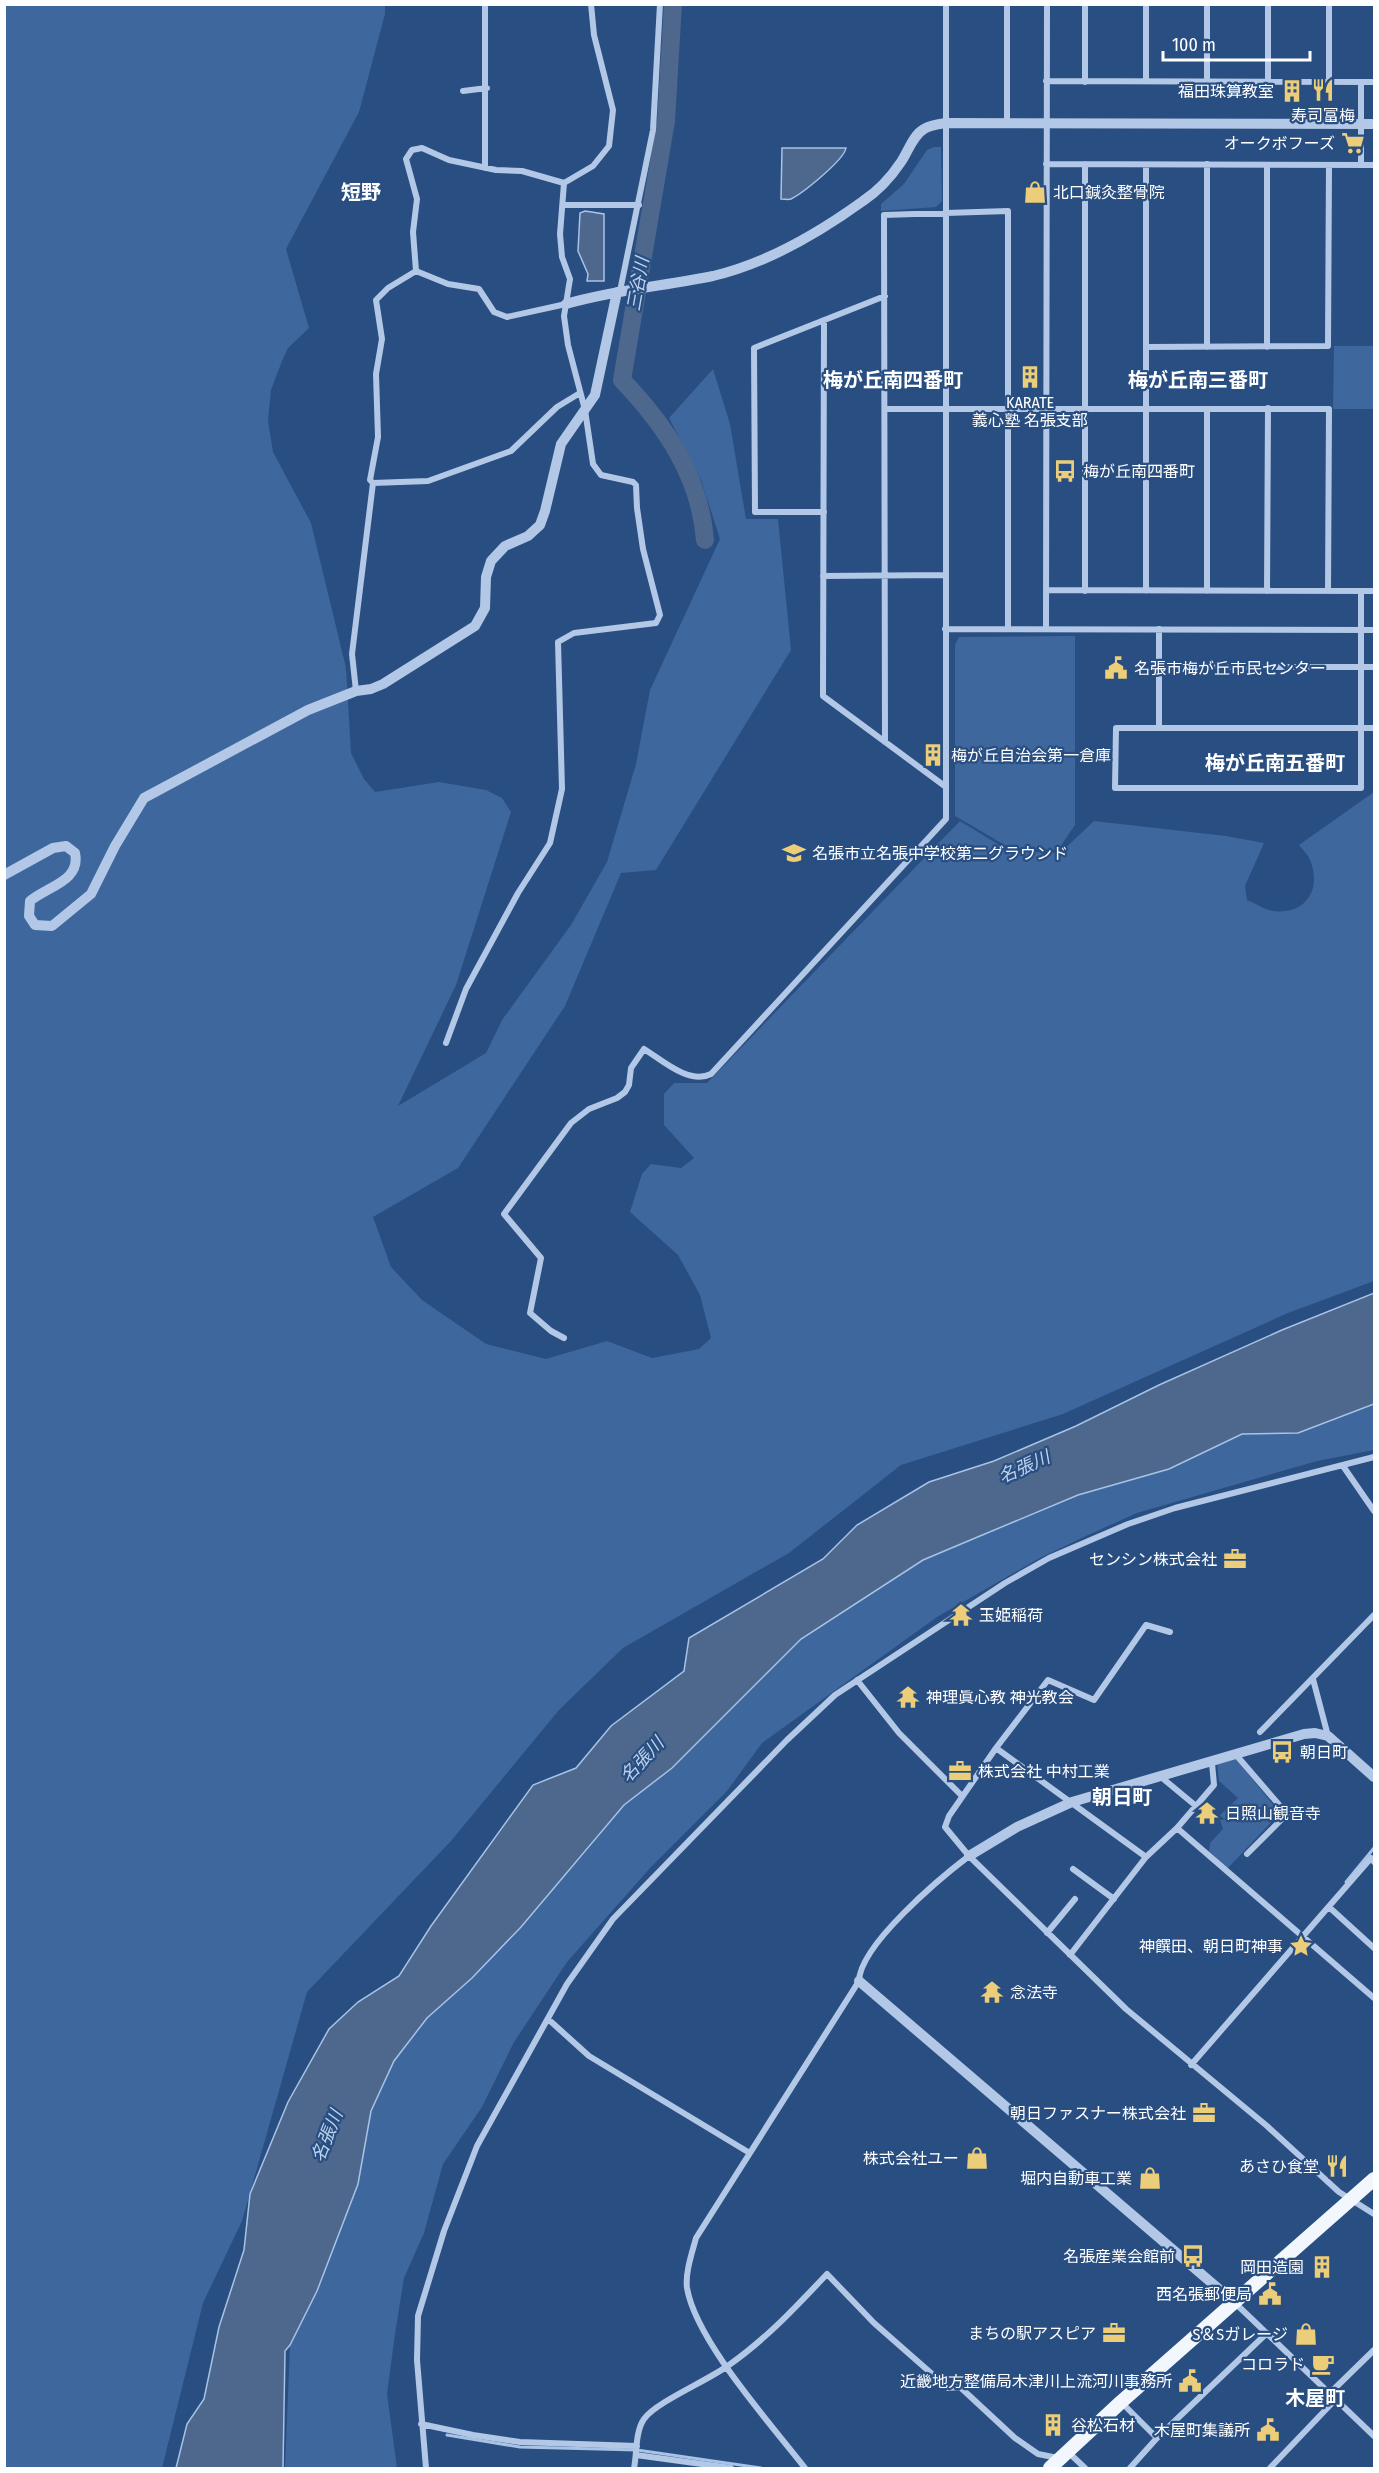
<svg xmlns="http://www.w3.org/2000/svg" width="1379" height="2473" font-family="'Fira Sans Condensed','Noto Sans JP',sans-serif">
<rect width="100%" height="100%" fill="#294e81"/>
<!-- green -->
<path fill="#3e679e" d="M5 5H385V14L359 112 286 249 309 328 288 348 282 361 271 390 268 421 273 452 311 523 346 668 351 753 364 779 375 792 439 782 486 790 502 798 511 812 456 985 398 1106 486 1053 502 1020 571 925 607 862 636 764 650 690 720 539 701 480 669 418 713 369 730 424 746 519H778L791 650 656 870 621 873 565 1006 458 1168 373 1217 391 1267 422 1300 486 1344 546 1359 607 1341 652 1358 699 1349 711 1338 700 1295 678 1255 630 1212 642 1174 651 1164 681 1168 694 1158 664 1125V1094L674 1083H707L960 821 1009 851 1060 853 1094 821 1226 836 1264 843 1245 886 1247 900C1255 903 1265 910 1273 911 1306 915 1322 889 1310 860 1308 854 1302 849 1299 845L1374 792V1281L1288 1313 1063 1414 901 1465 789 1553 623 1648 559 1710 451 1841 307 1992 242 2221 203 2303 162 2468H5Z
M934 147H941L942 201 936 207 881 211V204L904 184 927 150Z
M1334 346H1374V409H1333Z
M1075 636V825L1058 850 1010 848 955 816V645L959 637Z
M1374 1404V1450L1317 1461 1137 1513 1086 1536 1038 1559 937 1617 762 1743 727 1791 651 1867 567 1962 514 2042 482 2107 443 2164 424 2233 404 2278 395 2334 387 2394 397 2468H285L290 2345 317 2291 358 2184 371 2111 394 2061 427 2018 472 1978 584 1854 624 1805 672 1768 801 1639 923 1560 1078 1495 1169 1469 1242 1434 1298 1433Z
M1236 1759 1280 1813 1227 1869 1209 1851 1210 1843 1223 1829 1219 1816 1238 1798 1219 1781 1217 1763Z"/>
<!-- water -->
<path fill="#4d688c" stroke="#a7c3e6" stroke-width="1.5" d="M782 148H846C844 160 803 193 791 199 788 200 785 199 781 199Z
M585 211 604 214V281H587L588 274 578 251 580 213Z
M1374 1293V1404L1298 1433 1242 1434 1169 1469 1078 1495 980 1536 923 1560 801 1639 672 1768 624 1805 521 1927 472 1978 427 2018 394 2061 371 2111 358 2184 317 2291 290 2345 285 2351 283 2468H176L187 2424 204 2399 219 2327 244 2250 250 2194 288 2102 329 2029 358 2002 399 1976 431 1926 533 1785 576 1768 611 1726 684 1671 689 1638 823 1559 857 1525 929 1482 994 1461 1076 1426 1159 1385 1282 1330Z"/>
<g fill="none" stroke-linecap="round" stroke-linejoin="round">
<!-- stream -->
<path stroke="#a7c3e6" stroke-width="3" d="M1346 1882 1374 1848
M447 2435 520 2447 637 2450 761 2468"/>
<!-- river -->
<path stroke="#4d688c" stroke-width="18" d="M673 4 666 121 622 380C665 425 700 476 705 540"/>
<!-- minor -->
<path stroke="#b2c8e6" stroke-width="6" d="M485 4V168
M1046 81 1374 82
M1146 81V4
M1085 82V4
M1207 82V4
M1268 82V4
M1329 82V4
M1361 82V165
M463 91 487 88
M1007 123V4
M1046 164 1374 165
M1146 165V591
M563 205H639
M416 271 413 232 417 199 406 159 412 150 422 148 449 160 496 170 522 171 564 183 593 166 609 146 613 110 594 35 591 4
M416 271 448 284 479 289 494 312 507 317 566 304
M620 291 653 130 660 4
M824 320 823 696 946 787
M1146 347 1328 346 1329 165
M1207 347V164
M1267 347V165
M885 409H1329L1328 591
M1207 409V591
M373 483 428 481 511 451 557 407 580 393
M824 512H755L754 348 885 296
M823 576 945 575
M1046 590 1374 591
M1085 591V164
M1267 591 1268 408
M1361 591C1361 657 1361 722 1361 788H1115L1116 728H1374
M945 629 1374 630
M1046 629 1047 4
M1159 667H1374
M356 691 352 654 373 483 370 480 378 437 376 374 382 339 376 300 388 288 416 271
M1159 728V629
M885 742 884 215 1008 211V629
M446 1043 466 989 518 893 550 843 562 789 558 642 574 633 656 623 660 615 643 549 637 508 636 485 633 482 601 475 593 464 585 410 568 345 564 316 570 279 562 257 560 234 564 183
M564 1338 551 1331 530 1313 541 1258 504 1214 571 1123 589 1109 617 1098 625 1092 629 1085 631 1068 644 1049C662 1060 689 1085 711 1074L946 819V4
M1343 1466 1374 1511
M1170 1632 1146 1625 1094 1700 1048 1680 996 1748 949 1816 945 1827 969 1856 1126 2009 1267 2126 1339 2192 1374 2214
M1313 1679 1328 1736
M857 1680 899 1733 962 1796
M1260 1732 1374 1615
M996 1748 1146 1857
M1237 1756 1287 1814 1247 1854
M1161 1777 1196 1806
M1177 1828 1374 1998
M1073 1869 1114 1899
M1329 1907 1374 1948
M1047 1933 1075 1899
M1070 1955 1146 1857 1177 1828 1214 1785 1212 1763
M548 2019 589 2056 748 2152
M1191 2065 1371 1858 1374 1862
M1234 2302 1374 2436
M1329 2394 1374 2350
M1122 2403 1157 2438 1267 2333
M421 2424 473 2435 520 2442 637 2446
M1068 2452 1085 2468
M636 2455 731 2468
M426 2468 417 2360 418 2316 444 2231 477 2146 567 1984 613 1919 787 1740 835 1695 1005 1583 1049 1558 1128 1524 1175 1508 1374 1457
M634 2468C637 2454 635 2432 644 2419 656 2402 709 2380 729 2365 766 2339 796 2307 827 2274L874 2323 948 2388 960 2387 1015 2438 1038 2454 1058 2458
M805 2468C771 2424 696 2341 687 2288 685 2273 692 2253 696 2238L859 1981C860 1945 940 1878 969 1856
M1130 2468 1157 2438
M1270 2468 1335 2400"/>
<!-- tertiary -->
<path stroke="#b2c8e6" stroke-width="10" d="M566 304C614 290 664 286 713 276 765 264 820 232 863 201 878 191 891 177 901 162 908 152 913 135 924 129 930 125 939 124 946 123L1374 124
M4 875 53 848 66 846 75 853C81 881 48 886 30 901L29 916 35 925 52 926 91 894 115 846 144 798 308 710 356 691 371 689 383 684 475 626 485 608 486 577 491 561 505 546 528 536 540 525 545 511 561 444 595 395 617 292
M969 1856 1017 1827 1072 1802 1304 1734 1315 1733 1328 1736 1374 1777
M859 1981 1234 2302"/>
<!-- primary -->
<path stroke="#f2f6fd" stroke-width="14" d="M1050 2468 1121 2402 1374 2179"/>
</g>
<!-- icons -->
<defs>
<g id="restaurant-bare" transform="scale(1.8)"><path d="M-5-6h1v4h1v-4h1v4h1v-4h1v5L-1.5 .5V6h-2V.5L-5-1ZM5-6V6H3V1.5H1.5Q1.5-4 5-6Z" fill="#eccd79" stroke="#294e81" stroke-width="2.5" paint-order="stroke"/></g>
<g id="building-bare" transform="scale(1.8)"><path d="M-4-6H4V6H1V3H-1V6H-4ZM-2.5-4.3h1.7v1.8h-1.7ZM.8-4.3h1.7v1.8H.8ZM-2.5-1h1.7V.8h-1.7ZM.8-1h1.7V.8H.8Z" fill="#eccd79" stroke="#294e81" stroke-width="2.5" paint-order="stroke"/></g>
<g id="supermarket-bare" transform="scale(1.8)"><path d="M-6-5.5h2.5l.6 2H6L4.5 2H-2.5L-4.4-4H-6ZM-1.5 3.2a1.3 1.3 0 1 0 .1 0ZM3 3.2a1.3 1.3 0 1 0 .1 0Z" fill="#eccd79" stroke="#294e81" stroke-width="2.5" paint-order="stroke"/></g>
<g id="shop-bare" transform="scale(1.8)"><path d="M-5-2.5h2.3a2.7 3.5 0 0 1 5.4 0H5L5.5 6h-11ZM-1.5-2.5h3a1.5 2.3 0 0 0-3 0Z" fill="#eccd79" stroke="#294e81" stroke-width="2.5" paint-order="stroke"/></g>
<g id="bus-bare" transform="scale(1.8)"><path d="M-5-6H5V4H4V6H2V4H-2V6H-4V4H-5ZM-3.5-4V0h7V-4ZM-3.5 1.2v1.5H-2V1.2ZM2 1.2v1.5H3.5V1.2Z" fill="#eccd79" stroke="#294e81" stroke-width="2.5" paint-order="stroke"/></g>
<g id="civic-bare" transform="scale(1.8)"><path d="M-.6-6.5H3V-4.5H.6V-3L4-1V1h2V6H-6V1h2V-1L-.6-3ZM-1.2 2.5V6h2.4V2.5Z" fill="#eccd79" stroke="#294e81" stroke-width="2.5" paint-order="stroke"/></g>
<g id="school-bare" transform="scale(1.8)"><path d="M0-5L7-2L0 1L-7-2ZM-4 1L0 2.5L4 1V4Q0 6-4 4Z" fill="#eccd79" stroke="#294e81" stroke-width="2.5" paint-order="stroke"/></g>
<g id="office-bare" transform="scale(1.8)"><path d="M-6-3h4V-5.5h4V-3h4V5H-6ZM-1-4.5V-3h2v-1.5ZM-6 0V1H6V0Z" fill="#eccd79" stroke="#294e81" stroke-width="2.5" paint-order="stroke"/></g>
<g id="temple-bare" transform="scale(1.8)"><path d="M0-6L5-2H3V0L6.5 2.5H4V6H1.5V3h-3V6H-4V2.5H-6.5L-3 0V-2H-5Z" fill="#eccd79" stroke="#294e81" stroke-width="2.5" paint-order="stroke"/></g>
<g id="sight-bare" transform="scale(1.8)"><path d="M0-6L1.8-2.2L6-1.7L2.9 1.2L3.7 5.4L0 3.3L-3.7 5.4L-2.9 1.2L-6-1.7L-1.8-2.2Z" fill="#eccd79" stroke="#294e81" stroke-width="2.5" paint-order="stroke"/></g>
<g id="cafe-bare" transform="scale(1.8)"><path d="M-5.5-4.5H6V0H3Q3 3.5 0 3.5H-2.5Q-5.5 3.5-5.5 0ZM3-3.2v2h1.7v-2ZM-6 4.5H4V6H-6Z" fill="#eccd79" stroke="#294e81" stroke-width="2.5" paint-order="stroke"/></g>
</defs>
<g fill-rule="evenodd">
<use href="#restaurant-bare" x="1323" y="90"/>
<use href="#building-bare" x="1292" y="91"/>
<use href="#supermarket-bare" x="1353" y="143"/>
<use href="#shop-bare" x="1035" y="192"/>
<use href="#building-bare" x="1030" y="377"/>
<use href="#bus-bare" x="1065" y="471"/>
<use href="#civic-bare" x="1116" y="668"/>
<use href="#building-bare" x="933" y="755"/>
<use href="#school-bare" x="794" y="853"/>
<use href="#office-bare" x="1235" y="1559"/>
<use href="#temple-bare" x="961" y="1615"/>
<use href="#temple-bare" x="908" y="1697"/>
<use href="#bus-bare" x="1282" y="1752"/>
<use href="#office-bare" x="960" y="1771"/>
<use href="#temple-bare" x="1207" y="1813"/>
<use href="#sight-bare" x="1301" y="1946"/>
<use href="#temple-bare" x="992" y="1992"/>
<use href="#office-bare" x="1204" y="2113"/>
<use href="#shop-bare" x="977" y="2158"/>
<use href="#restaurant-bare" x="1337" y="2166"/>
<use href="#shop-bare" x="1150" y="2178"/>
<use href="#bus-bare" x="1193" y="2256"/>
<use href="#building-bare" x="1322" y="2267"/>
<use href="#civic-bare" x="1270" y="2294"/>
<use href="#office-bare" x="1114" y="2333"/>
<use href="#shop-bare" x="1306" y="2334"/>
<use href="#cafe-bare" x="1323" y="2364"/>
<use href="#civic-bare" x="1190" y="2381"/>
<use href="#building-bare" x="1053" y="2425"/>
<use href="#civic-bare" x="1268" y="2430"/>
</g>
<g text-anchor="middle" stroke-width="4.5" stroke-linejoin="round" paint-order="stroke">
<!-- poi labels -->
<g font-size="16" fill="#fff" stroke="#294e81" text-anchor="end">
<text x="1274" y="97">福田珠算教室</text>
<text x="1323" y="121" text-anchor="middle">寿司富梅</text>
<text x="1335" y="149">オークボフーズ</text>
<text x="1053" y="198" text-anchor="start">北口鍼灸整骨院</text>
<text x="1030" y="408" text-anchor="middle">KARATE<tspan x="1030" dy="18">義心塾 名張支部</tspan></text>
<text x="1083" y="477" text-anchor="start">梅が丘南四番町</text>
<text x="1134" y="674" text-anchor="start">名張市梅が丘市民センター</text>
<text x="951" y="761" text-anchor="start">梅が丘自治会第一倉庫</text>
<text x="812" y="859" text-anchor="start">名張市立名張中学校第二グラウンド</text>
<text x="1217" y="1565">センシン株式会社</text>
<text x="979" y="1621" text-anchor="start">玉姫稲荷</text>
<text x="926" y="1703" text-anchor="start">神理眞心教 神光教会</text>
<text x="1300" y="1758" text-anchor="start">朝日町</text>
<text x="978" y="1777" text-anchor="start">株式会社 中村工業</text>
<text x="1225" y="1819" text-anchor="start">日照山観音寺</text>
<text x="1283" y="1952">神饌田、朝日町神事</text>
<text x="1010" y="1998" text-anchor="start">念法寺</text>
<text x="1186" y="2119">朝日ファスナー株式会社</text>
<text x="959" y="2164">株式会社ユー</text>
<text x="1319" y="2172">あさひ食堂</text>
<text x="1132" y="2184">堀内自動車工業</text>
<text x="1175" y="2262">名張産業会館前</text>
<text x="1304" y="2273">岡田造園</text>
<text x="1252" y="2300">西名張郵便局</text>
<text x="1096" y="2339">まちの駅アスピア</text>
<text x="1288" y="2340">S＆Sガレージ</text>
<text x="1305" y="2370">コロラド</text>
<text x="1172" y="2387">近畿地方整備局木津川上流河川事務所</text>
<text x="1071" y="2431" text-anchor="start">谷松石材</text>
<text x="1250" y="2436">木屋町集議所</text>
</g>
<!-- water labels -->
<g font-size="18" font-style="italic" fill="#bdd2ed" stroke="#294e81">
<text transform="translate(638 284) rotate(-80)" y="6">三谷川</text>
<text transform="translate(1024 1467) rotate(-24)" y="6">名張川</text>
<text transform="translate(642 1760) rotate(-47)" y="6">名張川</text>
<text transform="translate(327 2136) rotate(-68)" y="6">名張川</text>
</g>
<!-- quarter labels -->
<g font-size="20" font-weight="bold" fill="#fff" stroke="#294e81">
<text x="361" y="199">短野</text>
<text x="893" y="387">梅が丘南四番町</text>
<text x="1198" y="387">梅が丘南三番町</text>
<text x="1275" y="770">梅が丘南五番町</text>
<text x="1122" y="1804">朝日町</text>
<text x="1315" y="2405">木屋町</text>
</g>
</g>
<!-- border -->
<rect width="1379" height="2473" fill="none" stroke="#ffffff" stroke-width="12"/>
<!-- scale -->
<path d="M1163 51v9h147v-9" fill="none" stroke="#ffffff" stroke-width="3"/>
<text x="1172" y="51" font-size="18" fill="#ffffff" stroke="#294e81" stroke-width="4.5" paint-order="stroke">100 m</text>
</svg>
